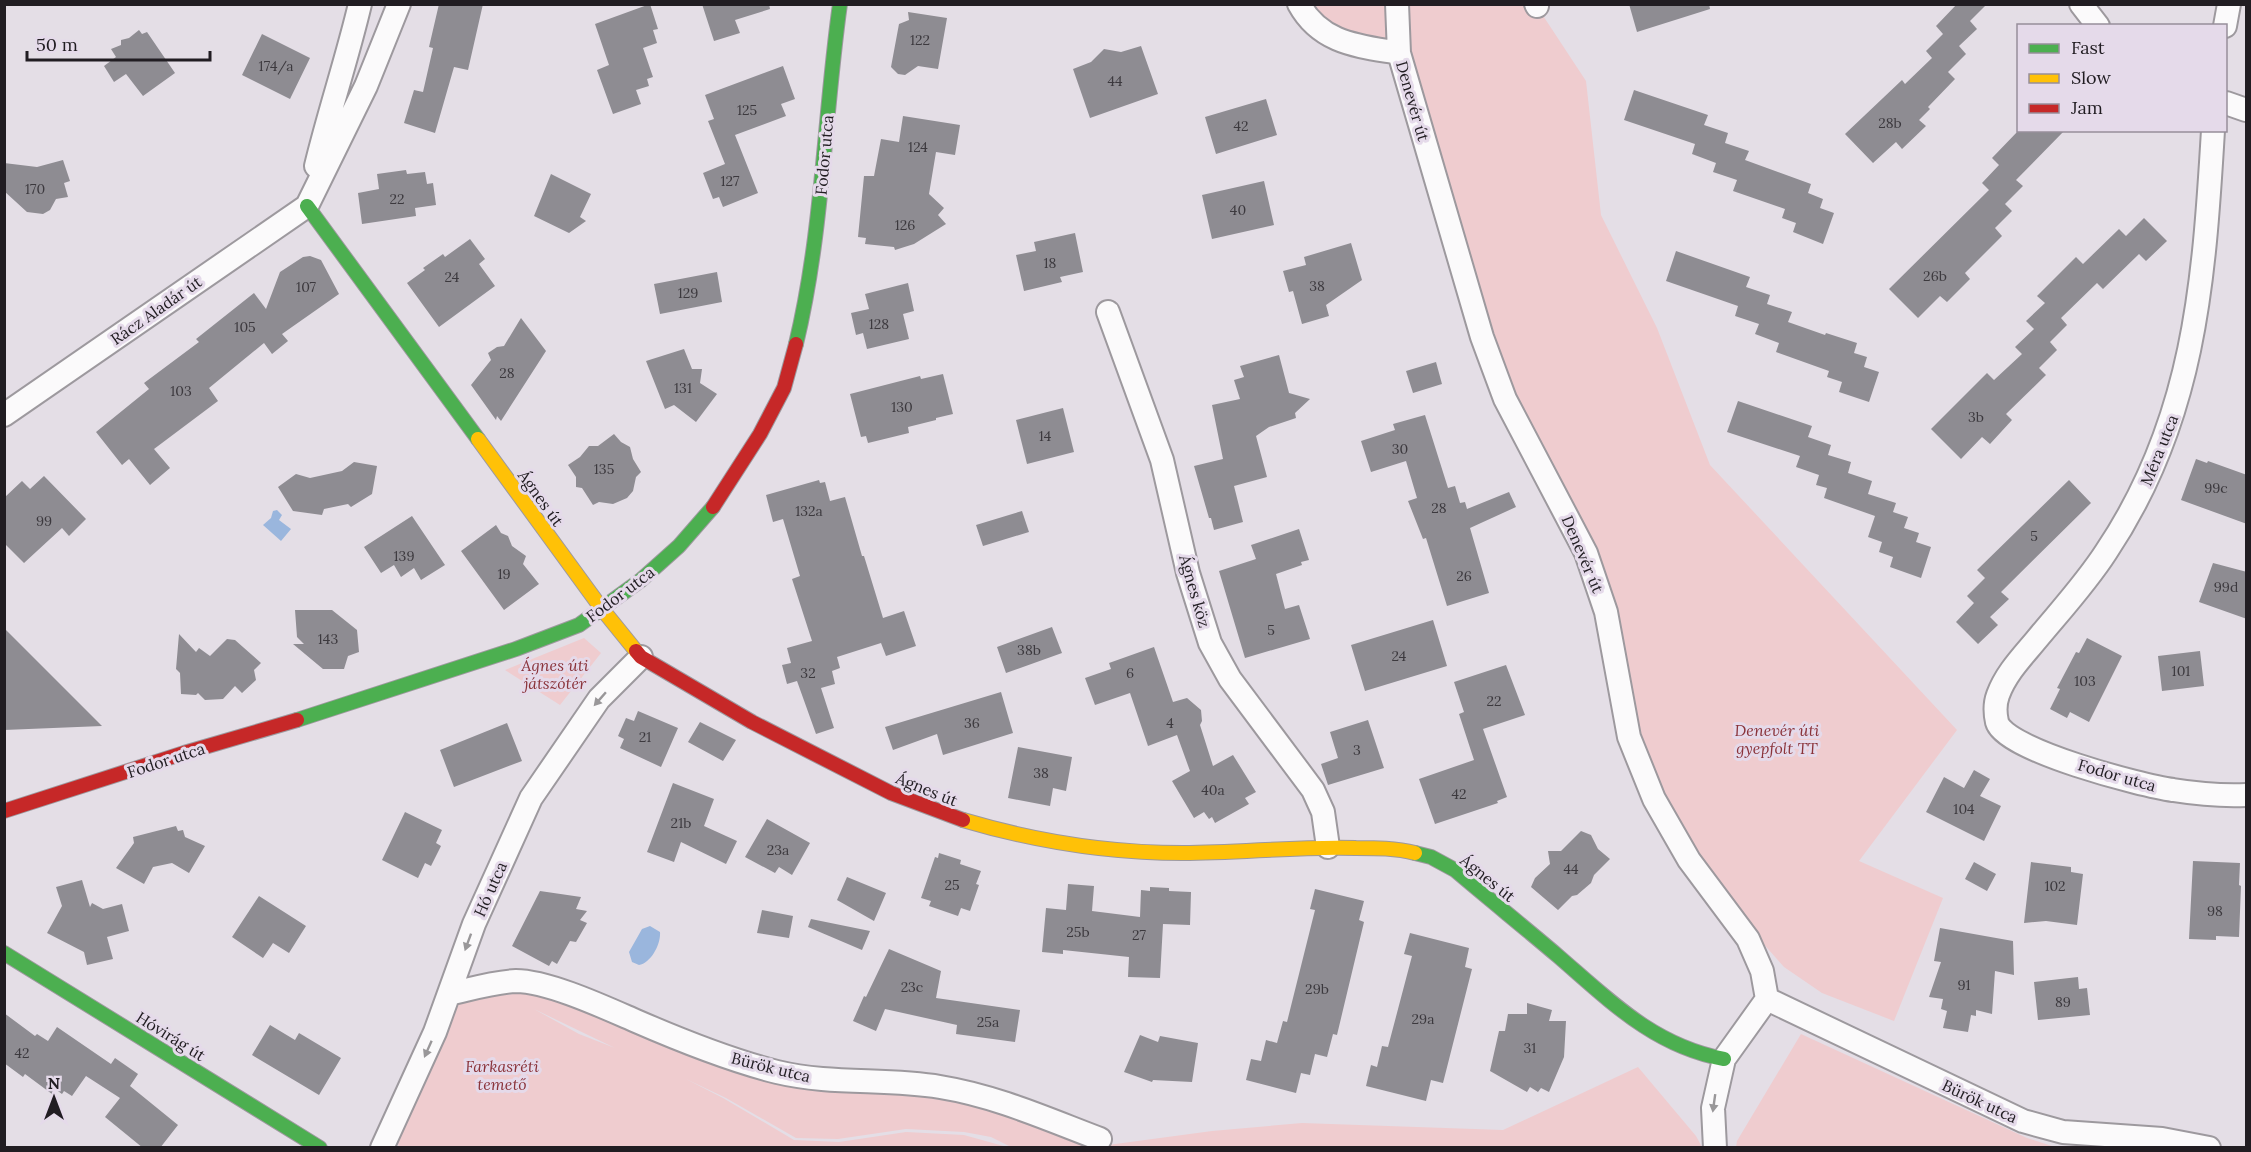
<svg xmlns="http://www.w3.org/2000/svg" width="2251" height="1152" font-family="Lora,serif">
<rect width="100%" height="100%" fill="#e4dee6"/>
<!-- green -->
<path fill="#efcccf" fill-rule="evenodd" d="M1299 5H1536L1586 81 1601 215 1657 328 1710 465 1957 730 1859 861 1943 898 1894 1021 1822 993 1784 967 1689 860 1654 799 1606 612 1505 399 1399 53 1354 45Z
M584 638 601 653 560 705 505 670Z
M492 988 506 995 534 991 688 1049 973 1099 1093 1147 1212 1131 1302 1123 1503 1130 1638 1067 1696 1136 1702 1147 1013 1148 991 1137 964 1132 906 1129 838 1139 796 1138 726 1098 686 1079 723 1098 794 1140 839 1142 906 1132 964 1135 1007 1147 399 1148 394 1128 452 994ZM534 1009 615 1048 579 1034Z
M1801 1034 2027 1138 2055 1147H1736L1737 1141Z"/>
<!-- water -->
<path fill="#9ab6dd" d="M277 510 282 515 279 520 291 529 281 541 263 525 271 518 273 511Z
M650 926 660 932C661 944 651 963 639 965L632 962 629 952 642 929Z"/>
<!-- building -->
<path fill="#8e8c92" d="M439 4H483L468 70 454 67 435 133 404 123 414 90 423 92 433 48 429 47Z
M650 4 658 29 653 30 657 43 643 48 653 77 647 79 649 86 636 90 641 104 613 114 597 70 609 65 595 24Z
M702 4H769L770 9 735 20 740 33 714 41Z
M1629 4H1709L1710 9 1637 32Z
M1957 4H1987L1970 21 1977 29 1959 46 1966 54 1948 72 1955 79 1928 107 1930 109 1919 120 1926 126 1902 149 1896 142 1873 163 1845 134 1902 80 1905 84 1932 58 1926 51 1943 34 1936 26Z
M908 12 947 18 938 69 918 66 905 75 898 74 891 67 899 24 909 20Z
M139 30 142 34 147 32 175 73 143 96 126 74 114 82 104 66 116 57 111 49 121 45V40L129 38Z
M262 34 310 58 290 99 242 75Z
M1141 46 1158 94 1090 118 1073 69 1091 62 1104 49 1121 52Z
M783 66 795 99 781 104 786 116 735 135 758 193 723 207 719 197 713 199 703 173 725 164 708 121 714 119 705 95Z
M1634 90 1708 115 1704 125 1728 133 1725 143 1749 151 1745 160 1811 184 1808 193 1823 199 1820 208 1834 213 1823 244 1793 232 1796 223 1782 218 1785 209 1733 191 1737 180 1713 172 1716 163 1692 154 1695 144 1624 120Z
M1266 99 1277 135 1216 154 1205 117Z
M903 116 960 125 955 155 936 152 929 194 944 208 938 215 946 224 914 244 895 250 894 247 865 244 866 238 858 237 864 176H874L881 139 899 142Z
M2019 130H2065L2016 180 2023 186 2005 204 2012 211 1995 228 2002 236 1965 273 1970 279 1947 302 1940 296 1918 318 1889 289 1989 190 1982 183 1999 165 1992 158Z
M63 160 70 181 64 183 68 197 56 199 50 210 43 214 27 212 4 191V163L37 167Z
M406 170 407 174 425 172 427 184 433 183 436 205 415 208 416 216 362 224 358 193 379 189 377 174Z
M551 174 591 194 580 217 586 221 569 233 534 216Z
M1264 181 1274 225 1212 239 1202 195Z
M2144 218 2167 241 2146 261 2139 254 2103 289 2097 283 2061 318 2067 325 2050 342 2057 350 2039 368 2046 375 2006 414 2012 420 1990 444 1982 437 1961 459 1931 429 1987 373 1994 380 2022 354 2015 347 2034 329 2026 321 2045 303 2037 296 2076 257 2083 264 2119 229 2126 236Z
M1075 233 1083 272 1060 277 1062 282 1024 291 1016 255 1036 251 1034 242Z
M470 239 485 259 479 264 495 286 439 327 407 283 425 270 423 268 443 254 445 257Z
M1351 243 1362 280 1326 305 1329 316 1302 324 1293 291 1289 292 1283 271 1306 265 1304 257Z
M1676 251 1750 277 1746 287 1770 295 1767 304 1792 312 1788 322 1825 335 1826 333 1857 343 1854 353 1867 357 1864 367 1879 372 1869 402 1839 392 1842 382 1827 377 1829 371 1776 352 1779 343 1755 334 1759 324 1735 316 1738 306 1666 281Z
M310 256 321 260 339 294 282 334 288 341 272 354 264 343 209 388 218 401 154 449 170 468 150 485 129 459 122 465 96 432 149 389 144 383 199 342 196 339 254 293 266 309 280 272 303 257Z
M717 272 722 302 660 314 654 284Z
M908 283 914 311 903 314 909 339 867 349 863 333 856 335 851 313 869 309 865 294Z
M521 318 546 351 501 421 497 416 496 420 471 385 491 360 488 353 497 347 504 346Z
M684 349 692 369H702L700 383 717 394 696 422 674 405 665 409 646 361Z
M1279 355 1289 393 1310 399 1295 413 1296 418 1269 427 1256 436 1267 477 1234 486 1243 522 1214 530 1211 518H1209L1194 466 1223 459 1212 405 1240 399 1234 380 1244 377 1240 366Z
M1436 362 1442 384 1413 393 1406 371Z
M943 374 953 414 936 418V420L908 427 909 433 868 443 866 436 861 437 850 394 920 376 921 379Z
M1738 401 1812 426 1808 437 1831 445 1828 455 1851 462 1848 473 1872 481 1868 494 1896 503 1893 512 1908 517 1904 528 1919 533 1916 542 1931 547 1921 578 1890 567 1893 557 1879 552 1882 542 1868 537 1875 516 1824 498 1827 488 1816 485 1819 475 1796 467 1800 456 1727 432Z
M1063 408 1074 452 1027 464 1016 420Z
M1425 415 1448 488 1455 486 1460 503 1465 502 1467 509 1509 492 1516 507 1470 528 1489 593 1447 606 1426 538 1423 539 1408 501 1417 498 1406 461 1371 472 1361 441 1395 430 1393 424Z
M614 434 621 442 630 447 633 459 641 472 636 477 633 491 627 498 613 504 599 502 593 505 582 488 576 487V477L568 465 580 457 589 446H598Z
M2196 459 2207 463 2208 461 2247 475V524L2181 500Z
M354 462 377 466 372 494 351 507 348 504 324 509 322 515 293 511 278 487 296 474 310 478 342 471Z
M44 476 86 519 69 536 62 528 24 563 4 543V498L22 481 30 489Z
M819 480 820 483 825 482 830 501 845 497 862 556H864L883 618 904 611 916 646 886 656 881 643 837 657 840 668 832 671 835 684 821 688 834 728 816 734 797 681 787 684 782 665 791 663 787 648 812 641 792 579 800 576 783 519 773 522 766 495Z
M2069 480 2091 503 2001 592 2009 599 1990 617 1998 625 1978 644 1956 622 1974 603 1967 596 1985 578 1977 570Z
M1022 511 1029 532 983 546 976 525Z
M412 516 445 565 421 580 414 568 401 577 394 565 381 573 364 547Z
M496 525 501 533 508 536 512 546 526 556 523 564 539 584 504 610 461 551Z
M1299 529 1309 560 1301 562 1302 565 1276 574 1285 609 1299 605 1310 639 1245 658 1219 571 1256 559 1251 545Z
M2213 563 2247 572V619L2199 602Z
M295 610H332L357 630 359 652 348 656 344 669H323L293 644H304L297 637Z
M1433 620 1447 666 1365 691 1351 645Z
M1052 627 1062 653 1006 673 997 647Z
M4 628 102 726 4 730Z
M179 634 196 652 199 648 210 656 227 639 235 640 261 663 254 670 256 680 242 693 235 686 223 699 205 700 198 693 196 695 181 694 180 673 176 669Z
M2087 638 2122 656 2089 722 2070 712 2067 718 2050 709 2060 689 2057 688 2076 652 2079 653Z
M1154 647 1173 702 1187 698 1201 710 1202 721 1200 725 1213 766 1233 755 1256 792 1245 798 1249 804 1215 823 1212 817 1209 819 1204 812 1194 818 1172 781 1190 771 1177 735 1148 746 1130 693 1095 705 1085 678 1111 669 1109 663Z
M2200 651 2204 686 2162 691 2158 656Z
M1506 665 1525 715 1483 729 1507 797 1497 801 1498 803 1435 824 1419 779 1474 760 1459 714 1464 712 1454 682Z
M1001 692 1013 733 943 755 937 734 893 750 885 727Z
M638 711 678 728 661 767 620 748 624 739 618 736 626 718 634 721Z
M1368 720 1384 768 1328 785 1321 764 1338 758 1330 732Z
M700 722 736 740 723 761 688 742Z
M507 723 522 761 454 787 440 750Z
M1018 747 1072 757 1066 791 1053 788 1050 806 1008 798Z
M1974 770 1990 779 1980 796 2001 806 1984 841 1926 812 1944 777 1964 788Z
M673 783 714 799 704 826 737 841 726 864 681 842 674 862 647 852Z
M405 812 442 830 436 843 441 846 431 866 425 863 418 878 382 860Z
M767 819 810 843 792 875 779 867 775 873 745 857Z
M176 826 178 831 183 830 185 837 205 846 189 873 172 863 153 867 144 884 116 868 134 843 133 837Z
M1581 831 1591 835 1598 849 1610 859 1594 875 1591 883 1577 895 1572 896 1558 910 1531 887 1535 878 1550 864 1548 851H1561Z
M939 853 961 860 960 864 981 871 976 884 979 885 970 911 961 908 958 916 929 906 931 901 921 898 935 857 938 858Z
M2193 861 2240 863 2239 885 2241 886 2239 937 2216 936V940L2189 939Z
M1974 862 1996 874 1987 891 1965 879Z
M2031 862 2071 867V872L2083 874 2077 925 2046 921 2024 923Z
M847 877 886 893 874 921 837 900Z
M82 880 90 907 92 903 103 909 122 904 129 931 107 937 113 959 87 965 84 952 47 933 62 906 56 887Z
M1068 884 1094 886 1092 911 1140 917 1141 890 1150 891V887L1169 888V891L1191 892 1190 925 1163 924 1160 978 1128 977 1129 957 1063 950V954L1042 952 1046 908 1066 910Z
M1315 889 1364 901 1359 920 1364 922 1337 1035 1333 1034 1327 1057 1315 1054 1310 1075 1301 1073 1296 1093 1246 1080 1251 1059 1261 1061 1266 1040 1277 1043 1283 1021 1287 1022 1315 910 1310 909Z
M540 891 581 897 576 909 587 911 580 920 587 923 576 942 570 941 557 964 552 961 549 966 512 946Z
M259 896 306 926 289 953 273 943 263 958 232 937Z
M762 910 793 916 789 938 757 933Z
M811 919 870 931 862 950 808 927Z
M1940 928 2013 941 2014 975 1995 971 1992 1014 1976 1010V1016L1971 1015 1968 1032 1943 1028 1947 1011 1941 1009 1943 999 1929 997 1941 962 1934 961Z
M1410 933 1469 948 1465 967 1472 969 1443 1083 1431 1080 1426 1101 1366 1086 1371 1065 1377 1067 1382 1046 1388 1047 1412 956 1404 954Z
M889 949 941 971 936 998 1020 1010 1015 1042 956 1034 957 1025 885 1009 876 1031 853 1021 864 996 866 997Z
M2078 977 2079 989 2087 988 2090 1015 2038 1020 2034 982Z
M1527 1003 1552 1010 1549 1021H1566L1564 1057 1549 1092 1541 1088 1538 1092 1530 1087 1527 1092 1490 1071 1499 1031H1505L1508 1014H1527Z
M4 1013 35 1036 37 1034 48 1041 57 1027 111 1064 115 1058 138 1074 130 1086 178 1125 160 1148H143L105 1117 120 1098 86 1076 72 1096 64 1091 62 1094 55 1089 52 1094 25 1074 23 1077 4 1063Z
M270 1025 295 1040 299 1033 341 1058 319 1095 252 1055Z
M1140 1035 1158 1042 1160 1036 1198 1043 1192 1082 1153 1080 1152 1082 1124 1072Z"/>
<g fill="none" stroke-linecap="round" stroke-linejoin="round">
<!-- street casing -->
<g stroke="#9d999e" stroke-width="26">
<path id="street" d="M1299 4C1321 44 1359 46 1399 53
M1397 4 1399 53 1482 337 1505 399 1586 553 1606 612 1629 737 1654 799 1689 860 1748 939 1762 971 1767 999 1724 1059 1713 1108 1715 1148
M1536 4 1537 6
M2081 4 2098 26
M2225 26 2229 4
M2226 103 2246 110
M2213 130C2204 284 2194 421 2106 552 2086 583 2061 610 2037 639 2023 656 2006 673 1998 695 1995 703 1995 713 1997 722 2004 750 2143 786 2173 790 2198 794 2222 796 2246 795
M316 166C329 112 347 59 360 4
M1108 312 1162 460 1188 573 1210 643 1230 679 1313 790 1323 812 1328 847
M4 415 307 206 366 86 399 4
M449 994C471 989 493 982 516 981 548 981 606 1008 636 1021 682 1041 729 1060 777 1072 831 1085 886 1078 940 1087 996 1096 1047 1119 1100 1139
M1767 999 2023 1121 2063 1132 2162 1139 2209 1148
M382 1148 435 1032 474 924 531 798 599 699 641 657"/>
</g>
<!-- fast casing -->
<g stroke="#9d999e" stroke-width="16">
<path id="fast" d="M307 206 478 439
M796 344C823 232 824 117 840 4
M297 720 516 649 579 625 641 580 679 546 713 507
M1415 853 1431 857 1455 870C1489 899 1524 927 1558 956 1610 1001 1654 1046 1724 1059
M4 953 320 1148"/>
</g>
<!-- slow casing -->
<g stroke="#9d999e" stroke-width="16">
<path id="slow" d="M478 439 602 609 636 651
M963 820C1034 841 1109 853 1183 853 1241 853 1298 846 1356 848 1376 848 1396 848 1415 853"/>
</g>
<!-- jam casing -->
<g stroke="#9d999e" stroke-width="16">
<path id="jam" d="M713 507 760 434 784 388 796 344
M636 651 641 657 752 722 891 793 963 820
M4 811 184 753 297 720"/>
</g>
<!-- street -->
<use href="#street" stroke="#fbfafb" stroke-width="22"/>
<!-- fast -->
<use href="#fast" stroke="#4caf50" stroke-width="14"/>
<!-- slow -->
<use href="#slow" stroke="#ffc107" stroke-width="14"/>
<!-- jam -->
<use href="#jam" stroke="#c62828" stroke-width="14"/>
</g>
<!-- one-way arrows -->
<defs><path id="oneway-solid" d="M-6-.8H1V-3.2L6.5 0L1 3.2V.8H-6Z" transform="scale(1.5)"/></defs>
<g fill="#999799">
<use href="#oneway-solid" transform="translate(600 699) rotate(131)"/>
<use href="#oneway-solid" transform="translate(468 942) rotate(110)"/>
<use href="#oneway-solid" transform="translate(428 1049) rotate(114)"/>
<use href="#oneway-solid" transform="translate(1714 1103) rotate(98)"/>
</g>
<g text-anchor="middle" stroke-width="6" stroke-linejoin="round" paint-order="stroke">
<!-- number labels -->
<g font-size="14" fill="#3c393e">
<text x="920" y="45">122</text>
<text x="276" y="71">174/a</text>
<text x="1115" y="86">44</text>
<text x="747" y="115">125</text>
<text x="1890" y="128">28b</text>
<text x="1241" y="131">42</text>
<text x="918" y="152">124</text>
<text x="730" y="186">127</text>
<text x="35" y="194">170</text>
<text x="397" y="204">22</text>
<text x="1238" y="215">40</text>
<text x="905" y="230">126</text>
<text x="1050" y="268">18</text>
<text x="1935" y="281">26b</text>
<text x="452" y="282">24</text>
<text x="1317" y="291">38</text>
<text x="306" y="292">107</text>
<text x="688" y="298">129</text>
<text x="879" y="329">128</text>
<text x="245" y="332">105</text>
<text x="507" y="378">28</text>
<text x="683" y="393">131</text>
<text x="181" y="396">103</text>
<text x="902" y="412">130</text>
<text x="1976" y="422">3b</text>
<text x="1045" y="441">14</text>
<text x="1400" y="454">30</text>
<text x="604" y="474">135</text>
<text x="2216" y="493">99c</text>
<text x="1439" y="513">28</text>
<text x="809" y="516">132a</text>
<text x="44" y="526">99</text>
<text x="2034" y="541">5</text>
<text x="404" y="561">139</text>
<text x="504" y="579">19</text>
<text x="1464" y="581">26</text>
<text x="2226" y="592">99d</text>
<text x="1271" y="635">5</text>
<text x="328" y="644">143</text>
<text x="1029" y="655">38b</text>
<text x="1399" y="661">24</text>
<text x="2181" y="676">101</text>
<text x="808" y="678">32</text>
<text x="1130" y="678">6</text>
<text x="2085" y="686">103</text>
<text x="1494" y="706">22</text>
<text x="972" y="728">36</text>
<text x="1170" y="728">4</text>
<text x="645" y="742">21</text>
<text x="1357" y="755">3</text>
<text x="1041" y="778">38</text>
<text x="1213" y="795">40a</text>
<text x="1459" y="799">42</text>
<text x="1964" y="814">104</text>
<text x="681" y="828">21b</text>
<text x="778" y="855">23a</text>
<text x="1571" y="874">44</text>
<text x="952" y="890">25</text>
<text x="2055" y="891">102</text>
<text x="2215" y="916">98</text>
<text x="1078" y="937">25b</text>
<text x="1139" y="940">27</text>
<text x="1964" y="990">91</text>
<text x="912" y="992">23c</text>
<text x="1317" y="994">29b</text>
<text x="2063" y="1007">89</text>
<text x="1423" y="1024">29a</text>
<text x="988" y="1027">25a</text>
<text x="1530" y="1053">31</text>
<text x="22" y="1058">42</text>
</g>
<!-- street labels -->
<g font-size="16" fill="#211d22" stroke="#e5daea">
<text transform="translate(1413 101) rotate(74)" y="6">Denevér út</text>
<text transform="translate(824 155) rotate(-85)" y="6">Fodor utca</text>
<text transform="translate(156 310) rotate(-35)" y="6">Rácz Aladár út</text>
<text transform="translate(2159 450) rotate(-68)" y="6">Méra utca</text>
<text transform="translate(541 498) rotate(54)" y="6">Ágnes út</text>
<text transform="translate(1583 554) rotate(67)" y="6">Denevér út</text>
<text transform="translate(1195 591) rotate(74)" y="6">Ágnes köz</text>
<text transform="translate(620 594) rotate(-37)" y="6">Fodor utca</text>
<text transform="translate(166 760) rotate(-18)" y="6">Fodor utca</text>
<text transform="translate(2117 775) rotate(16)" y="6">Fodor utca</text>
<text transform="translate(927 789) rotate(22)" y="6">Ágnes út</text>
<text transform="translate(1488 878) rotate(39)" y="6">Ágnes út</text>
<text transform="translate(490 889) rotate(-66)" y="6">Hó utca</text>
<text transform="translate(171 1036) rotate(32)" y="6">Hóvirág út</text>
<text transform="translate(771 1067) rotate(14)" y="6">Bürök utca</text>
<text transform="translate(1980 1101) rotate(25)" y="6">Bürök utca</text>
</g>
<!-- park labels -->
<g font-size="16" font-style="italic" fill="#8a333a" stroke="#e5daea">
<text x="555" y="671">Ágnes úti<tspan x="555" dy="18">játszótér</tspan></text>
<text x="1777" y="736">Denevér úti<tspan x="1777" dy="18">gyepfolt TT</tspan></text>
<text x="502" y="1072">Farkasréti<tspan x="502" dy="18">temető</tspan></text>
</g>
</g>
<!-- border -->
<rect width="2251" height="1152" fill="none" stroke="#211d22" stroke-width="12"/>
<!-- legend -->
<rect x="2017" y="24" width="210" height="108" fill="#e5daea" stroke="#978e9a" stroke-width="1.5"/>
<rect x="2029" y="44" width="30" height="9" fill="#4caf50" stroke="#978e9a" stroke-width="1.5"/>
<text x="2071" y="54" font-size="18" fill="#211d22">Fast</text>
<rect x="2029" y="74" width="30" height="9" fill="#ffc107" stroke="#978e9a" stroke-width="1.5"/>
<text x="2071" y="84" font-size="18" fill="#211d22">Slow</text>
<rect x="2029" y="104" width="30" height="9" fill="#c62828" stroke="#978e9a" stroke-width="1.5"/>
<text x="2071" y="114" font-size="18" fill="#211d22">Jam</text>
<!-- north arrow -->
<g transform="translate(54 1098)" stroke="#e5daea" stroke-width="4.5" paint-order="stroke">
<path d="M0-4.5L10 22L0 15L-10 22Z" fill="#211d22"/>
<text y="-9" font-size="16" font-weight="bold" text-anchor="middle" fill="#211d22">N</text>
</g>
<!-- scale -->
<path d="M27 51v9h183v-9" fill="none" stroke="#211d22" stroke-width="3"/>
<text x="36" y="51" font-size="18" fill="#211d22" stroke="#e5daea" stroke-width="4.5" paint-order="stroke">50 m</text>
</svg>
